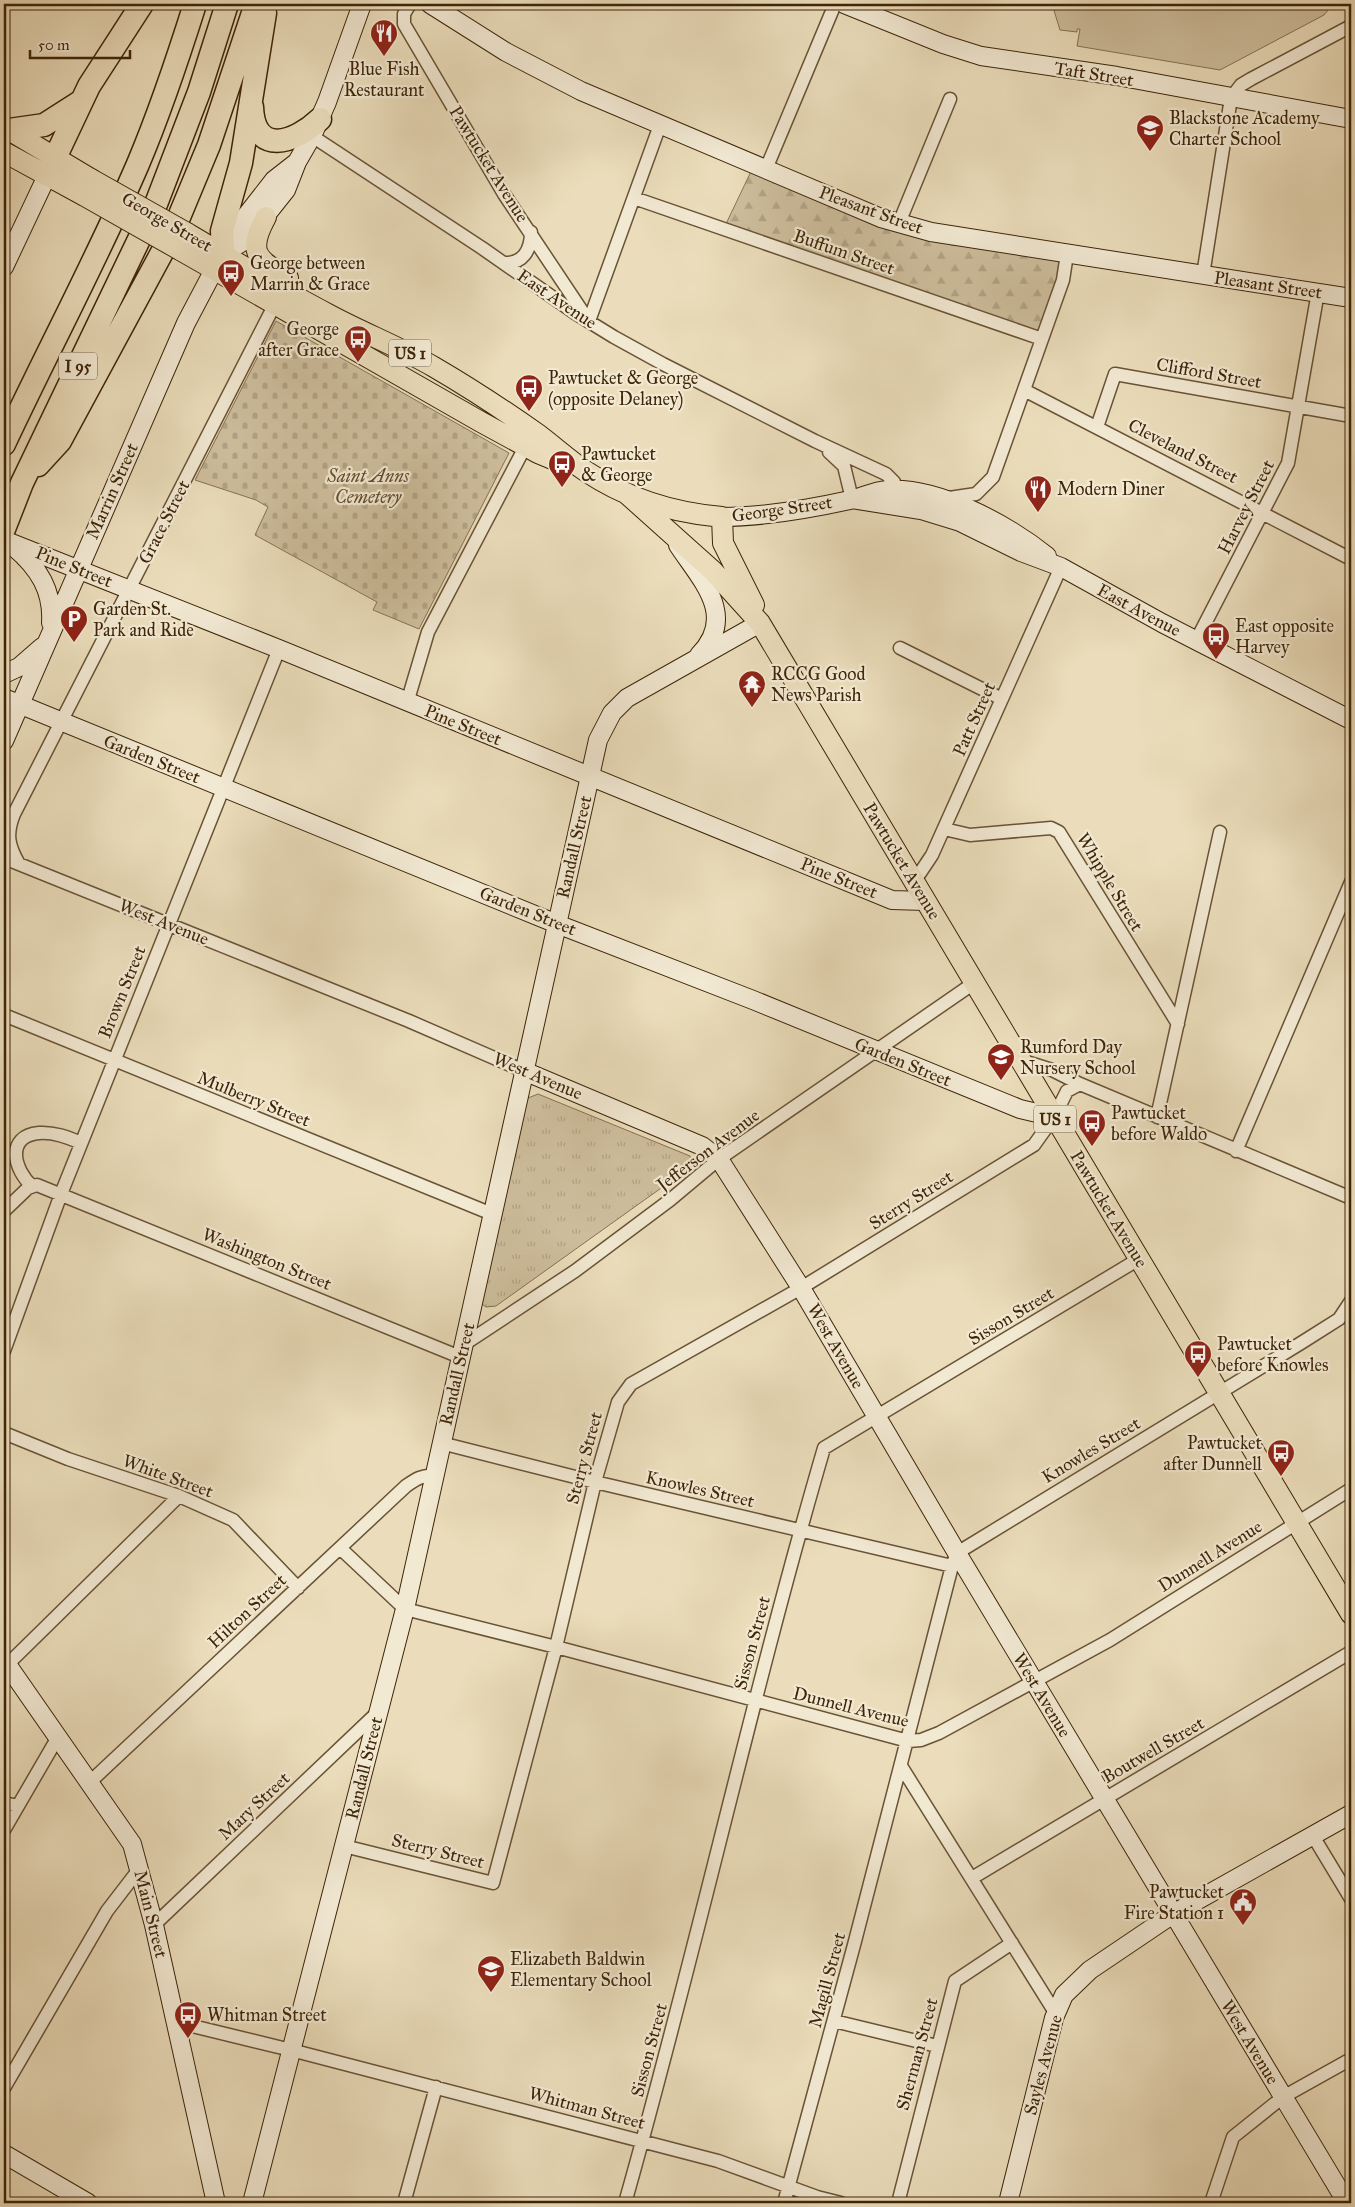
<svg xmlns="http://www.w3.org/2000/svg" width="1355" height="2207" font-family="'IM FELL Great Primer',serif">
<defs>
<pattern id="grass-tufts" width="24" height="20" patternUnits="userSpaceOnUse" patternTransform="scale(1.25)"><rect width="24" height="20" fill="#cebe9d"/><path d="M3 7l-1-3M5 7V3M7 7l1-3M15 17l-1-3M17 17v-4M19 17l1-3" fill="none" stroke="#b2a386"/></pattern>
<pattern id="forest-firs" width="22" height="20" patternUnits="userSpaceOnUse" patternTransform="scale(1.25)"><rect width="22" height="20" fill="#cebe9d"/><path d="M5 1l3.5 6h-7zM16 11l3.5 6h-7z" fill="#b2a386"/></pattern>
<pattern id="cemetery-stones" width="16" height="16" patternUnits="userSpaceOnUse" patternTransform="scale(1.25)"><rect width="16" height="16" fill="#cebe9d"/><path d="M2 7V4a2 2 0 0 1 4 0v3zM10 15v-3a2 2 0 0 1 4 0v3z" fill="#b2a386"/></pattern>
</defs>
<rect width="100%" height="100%" fill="#ebddbb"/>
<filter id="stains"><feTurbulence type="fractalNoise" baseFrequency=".004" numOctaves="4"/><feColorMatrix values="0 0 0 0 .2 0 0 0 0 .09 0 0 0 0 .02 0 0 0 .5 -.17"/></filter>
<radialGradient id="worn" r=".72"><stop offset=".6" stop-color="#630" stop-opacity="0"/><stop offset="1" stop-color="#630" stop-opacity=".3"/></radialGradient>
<!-- grass -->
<path fill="url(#grass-tufts)" stroke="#867252" d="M538 1094 690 1156 692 1166 496 1306 486 1307 479 1302 522 1105 528 1098Z"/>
<!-- forest -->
<path fill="url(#forest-firs)" stroke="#867252" d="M756 161 898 221 1071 253 1043 337 725 226Z"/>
<!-- cemetery -->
<path fill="url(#cemetery-stones)" stroke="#867252" d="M276 321 509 453 419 629 373 610 377 602 255 535 268 507 256 500 195 480Z"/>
<!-- pitch -->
<path fill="#cebe9d" stroke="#867252" d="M1052 4H1333L1324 15 1220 70 1077 46 1080 29H1077V32L1060 30Z"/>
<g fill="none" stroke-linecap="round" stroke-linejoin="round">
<!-- street casing -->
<g stroke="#695335" stroke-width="15">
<path id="street" d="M410 4 404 14V24L504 194 586 317
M312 136 482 248 575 313 614 337 663 364 815 441 886 474 894 482 895 498
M766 169 835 4
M634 198 1042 339
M899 223 950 99
M504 263C523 264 531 250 531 232
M1203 275 1231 98 1241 85 1251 79 1351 26
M589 321 660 125
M1024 390 1351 559
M1097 427 1115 374 1351 416
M829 452 844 466 852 499
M949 498 976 494 993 477 1063 280 1067 254
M1196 641 1288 463 1318 292
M900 648 1002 699
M407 703 428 632 525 447
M944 829 970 835 1051 828 1059 832 1178 1024
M4 858 409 1021 524 1071
M19 864C8 845 6 834 14 814L278 298
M912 879 920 873 932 855 1061 567
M4 1015 492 1214
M1020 1060 1052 1070 1080 1084
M1157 1117 1220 832
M1236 1151 1351 882
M32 1186C14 1170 5 1136 39 1133 54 1132 67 1137 81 1143
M4 1211 28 1188 37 1185 460 1357
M463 1345 575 1271 670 1200 719 1159 974 983
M4 1351 61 1194 279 649
M4 1433 68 1459 179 1496 233 1520 298 1588
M441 1443 595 1482 952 1566
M340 1548 405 1609 556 1647 908 1741 921 1740 939 1733 1110 1640 1351 1489
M7 1665 179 1496
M901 1766 1056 2014
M90 1782 406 1486C416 1479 422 1475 434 1476
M4 1803 18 1806
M4 1830 58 1737
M1313 1836 1351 1899
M344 1846 493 1883 556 1647 595 1482 618 1402 631 1384 801 1288 1034 1145 1054 1117 1067 1091 1080 1084 1351 1198
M972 1878 1351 1652
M154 1925 378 1712
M834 2021 937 2046
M176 2022 291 2050 718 2161 817 2197 841 2203
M4 2088 107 1911 140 1868
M404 2203 436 2087
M625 2203C696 1953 751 1698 824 1448L1139 1259
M784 2203 854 1945 952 1566 957 1553 1301 1343 1339 1319 1351 1301
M898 2203 955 1981 1012 1943
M1211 2203 1233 2137 1283 2097 1351 2059"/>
</g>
<!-- secondary casing -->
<g stroke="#3e2508" stroke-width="20">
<path id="secondary" d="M430 4 506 52 581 91 881 218 931 232 1351 298
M844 4 943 44 981 56 1117 76 1351 119
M223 254 247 239 286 190 297 162 312 136 327 102 362 4
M4 267 53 163
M852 499 921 510 960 522 1021 552 1061 567 1162 623 1351 720
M722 517C764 517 809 509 850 500 863 497 874 491 887 490 938 486 1008 525 1047 556
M4 540 279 649 892 900 925 901
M678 545C701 580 738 616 699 655
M14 547C39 568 53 591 51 623
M4 674 19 667 42 647
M4 698 557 924 753 1000 1020 1109 1054 1117
M4 741 186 323 235 230 274 180 297 162
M524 1071 702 1146 719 1159 801 1288 957 1553 1347 2203
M4 1660 132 1844 154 1925 216 2203
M4 2154 88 2203
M252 2203 405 1609 598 740 612 713 627 698 760 623
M1008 2203 1054 2018 1064 1995 1090 1970 1173 1914 1351 1814"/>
</g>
<!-- primary casing -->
<g stroke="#3e2508" stroke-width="22">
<path id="primary" d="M4 127 91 179
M4 152 83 195
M266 217C247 252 256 259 288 278
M187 233C234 261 280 289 328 314 363 333 400 347 434 367 470 388 505 411 539 435 555 447 570 461 587 472 628 499 673 513 722 517L723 543 754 605
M180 250 481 422 538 453 567 465
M627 494 713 571 760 623 1351 1614"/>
</g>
<!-- highway casing -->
<g stroke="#3e2508" stroke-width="25">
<path id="highway" d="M252 107C254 157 295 143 320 119
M9 130 44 125 80 102
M55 158 89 86 142 4
M223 254 222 231 241 163 265 13
M4 444C48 350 97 259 138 164 160 112 178 58 195 4
M38 465 60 441 172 234 209 145 256 4
M4 529 22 483 156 204 199 92 227 4"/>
</g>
<!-- street -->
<use href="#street" stroke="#f2e9d3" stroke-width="12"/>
<!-- secondary -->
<use href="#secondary" stroke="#f2e9d3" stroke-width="18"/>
<!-- primary -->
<use href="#primary" stroke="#ebddbb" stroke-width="20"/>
<!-- highway -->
<use href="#highway" stroke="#ebddbb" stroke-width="22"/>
<!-- primary-bridge casing -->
<g stroke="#3e2508" stroke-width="22" stroke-linecap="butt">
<path id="primary-bridge" d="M91 179 187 233
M83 195 180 250"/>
</g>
<!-- primary-bridge -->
<use href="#primary-bridge" stroke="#ebddbb" stroke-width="20"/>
</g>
<!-- icons -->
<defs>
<g id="restaurant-pin" transform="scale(1.4375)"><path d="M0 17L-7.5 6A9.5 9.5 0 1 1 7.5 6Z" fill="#8f2418" stroke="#f2e9d3"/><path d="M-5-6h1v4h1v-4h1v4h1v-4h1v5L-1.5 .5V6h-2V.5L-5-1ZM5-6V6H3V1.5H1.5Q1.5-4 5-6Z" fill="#fff"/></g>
<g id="school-pin" transform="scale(1.4375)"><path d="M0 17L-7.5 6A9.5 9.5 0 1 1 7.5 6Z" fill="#8f2418" stroke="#f2e9d3"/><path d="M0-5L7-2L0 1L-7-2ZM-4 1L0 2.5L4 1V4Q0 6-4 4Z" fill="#fff"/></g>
<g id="bus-pin" transform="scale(1.4375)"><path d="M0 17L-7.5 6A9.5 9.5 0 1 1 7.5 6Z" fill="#8f2418" stroke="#f2e9d3"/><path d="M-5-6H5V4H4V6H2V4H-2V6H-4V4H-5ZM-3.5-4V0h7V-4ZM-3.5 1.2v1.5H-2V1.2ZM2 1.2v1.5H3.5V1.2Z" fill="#fff"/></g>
<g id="parking-pin" transform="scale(1.4375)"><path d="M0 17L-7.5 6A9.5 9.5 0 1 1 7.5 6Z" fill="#8f2418" stroke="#f2e9d3"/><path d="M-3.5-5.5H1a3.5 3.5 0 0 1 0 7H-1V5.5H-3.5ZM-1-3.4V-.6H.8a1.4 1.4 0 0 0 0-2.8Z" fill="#fff"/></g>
<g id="temple-pin" transform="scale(1.4375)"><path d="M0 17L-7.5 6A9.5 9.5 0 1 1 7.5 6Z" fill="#8f2418" stroke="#f2e9d3"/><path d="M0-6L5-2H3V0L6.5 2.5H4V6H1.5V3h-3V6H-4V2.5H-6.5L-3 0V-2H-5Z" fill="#fff"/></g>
<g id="civic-pin" transform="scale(1.4375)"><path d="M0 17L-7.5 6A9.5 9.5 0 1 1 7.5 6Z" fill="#8f2418" stroke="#f2e9d3"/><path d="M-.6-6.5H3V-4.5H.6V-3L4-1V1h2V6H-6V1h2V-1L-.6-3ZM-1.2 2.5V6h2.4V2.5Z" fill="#fff"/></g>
</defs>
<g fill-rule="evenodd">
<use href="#restaurant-pin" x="384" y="33"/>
<use href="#school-pin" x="1150" y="128"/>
<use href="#bus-pin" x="231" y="273"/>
<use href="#bus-pin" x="358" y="339"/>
<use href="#bus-pin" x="529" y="388"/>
<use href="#bus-pin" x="562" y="464"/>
<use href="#restaurant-pin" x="1038" y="489"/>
<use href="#parking-pin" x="74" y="619"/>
<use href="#bus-pin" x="1216" y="636"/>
<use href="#temple-pin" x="752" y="684"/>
<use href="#school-pin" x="1001" y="1057"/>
<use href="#bus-pin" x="1092" y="1123"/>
<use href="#bus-pin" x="1198" y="1354"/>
<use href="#bus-pin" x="1281" y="1453"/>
<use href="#civic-pin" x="1243" y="1902"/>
<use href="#school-pin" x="491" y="1969"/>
<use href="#bus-pin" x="188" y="2015"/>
</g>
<g text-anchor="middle" stroke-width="4.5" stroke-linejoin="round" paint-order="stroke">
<!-- shield labels -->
<g fill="#f2e9d3" stroke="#746045" stroke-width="1">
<rect x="389" y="339.5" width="42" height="27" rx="4"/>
<rect x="59" y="352.5" width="38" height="27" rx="4"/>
<rect x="1034" y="1105.5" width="42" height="27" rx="4"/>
</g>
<g font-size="16" font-weight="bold" fill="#3e2508">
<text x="410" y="359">US 1</text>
<text x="78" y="372">I 95</text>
<text x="1055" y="1125">US 1</text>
</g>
<!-- poi labels -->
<g font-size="18" fill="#3e2508" stroke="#f2e9d3" text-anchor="start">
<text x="384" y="75" text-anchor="middle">Blue Fish<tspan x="384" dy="21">Restaurant</tspan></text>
<text x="1169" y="124">Blackstone Academy<tspan x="1169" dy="21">Charter School</tspan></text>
<text x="250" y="269">George between<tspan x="250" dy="21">Marrin &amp; Grace</tspan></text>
<text x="339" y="335" text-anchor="end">George<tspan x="339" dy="21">after Grace</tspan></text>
<text x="548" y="384">Pawtucket &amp; George<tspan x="548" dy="21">(opposite Delaney)</tspan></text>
<text x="581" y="460">Pawtucket<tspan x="581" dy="21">&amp; George</tspan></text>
<text x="1057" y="495">Modern Diner</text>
<text x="93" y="615">Garden St.<tspan x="93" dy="21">Park and Ride</tspan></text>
<text x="1235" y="632">East opposite<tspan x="1235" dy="21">Harvey</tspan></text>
<text x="771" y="680">RCCG Good<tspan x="771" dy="21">News Parish</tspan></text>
<text x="1020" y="1053">Rumford Day<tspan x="1020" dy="21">Nursery School</tspan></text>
<text x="1111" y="1119">Pawtucket<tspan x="1111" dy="21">before Waldo</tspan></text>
<text x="1217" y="1350">Pawtucket<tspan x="1217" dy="21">before Knowles</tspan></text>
<text x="1262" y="1449" text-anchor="end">Pawtucket<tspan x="1262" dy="21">after Dunnell</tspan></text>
<text x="1224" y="1898" text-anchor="end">Pawtucket<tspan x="1224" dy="21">Fire Station 1</tspan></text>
<text x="510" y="1965">Elizabeth Baldwin<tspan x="510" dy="21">Elementary School</tspan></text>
<text x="207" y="2021">Whitman Street</text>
</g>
<!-- street labels -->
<g font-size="18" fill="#3e2508" stroke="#f2e9d3">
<text transform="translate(1094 74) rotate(9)" y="6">Taft Street</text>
<text transform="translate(489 164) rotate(58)" y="6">Pawtucket Avenue</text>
<text transform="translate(871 210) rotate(20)" y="6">Pleasant Street</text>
<text transform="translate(167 222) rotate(30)" y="6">George Street</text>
<text transform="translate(844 252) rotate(19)" y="6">Buffum Street</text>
<text transform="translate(1268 285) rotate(8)" y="6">Pleasant Street</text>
<text transform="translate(557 299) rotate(34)" y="6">East Avenue</text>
<text transform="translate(1209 373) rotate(10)" y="6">Clifford Street</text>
<text transform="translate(1183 451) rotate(27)" y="6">Cleveland Street</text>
<text transform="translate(112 491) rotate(-66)" y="6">Marrin Street</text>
<text transform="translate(1246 507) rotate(-63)" y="6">Harvey Street</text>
<text transform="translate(782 509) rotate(-8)" y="6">George Street</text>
<text transform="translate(164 522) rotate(-63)" y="6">Grace Street</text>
<text transform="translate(74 567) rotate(22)" y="6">Pine Street</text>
<text transform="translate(1139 610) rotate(28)" y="6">East Avenue</text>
<text transform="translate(974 719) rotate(-66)" y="6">Patt Street</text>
<text transform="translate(463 725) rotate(22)" y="6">Pine Street</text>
<text transform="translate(152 759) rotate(22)" y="6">Garden Street</text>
<text transform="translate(574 847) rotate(-77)" y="6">Randall Street</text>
<text transform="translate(902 861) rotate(59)" y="6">Pawtucket Avenue</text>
<text transform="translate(839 878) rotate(22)" y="6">Pine Street</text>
<text transform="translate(1110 882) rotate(59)" y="6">Whipple Street</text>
<text transform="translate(528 911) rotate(22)" y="6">Garden Street</text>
<text transform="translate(164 922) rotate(22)" y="6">West Avenue</text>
<text transform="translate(122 992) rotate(-68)" y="6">Brown Street</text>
<text transform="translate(903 1062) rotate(22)" y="6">Garden Street</text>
<text transform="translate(538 1076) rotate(23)" y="6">West Avenue</text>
<text transform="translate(254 1099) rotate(22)" y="6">Mulberry Street</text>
<text transform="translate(708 1150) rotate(-37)" y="6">Jefferson Avenue</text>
<text transform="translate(911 1200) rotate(-32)" y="6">Sterry Street</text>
<text transform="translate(1109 1209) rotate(59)" y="6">Pawtucket Avenue</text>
<text transform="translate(267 1259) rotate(22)" y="6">Washington Street</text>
<text transform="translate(1011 1316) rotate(-31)" y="6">Sisson Street</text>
<text transform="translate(836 1346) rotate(60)" y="6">West Avenue</text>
<text transform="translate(457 1374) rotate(-77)" y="6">Randall Street</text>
<text transform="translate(1091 1450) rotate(-31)" y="6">Knowles Street</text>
<text transform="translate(584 1458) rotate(-75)" y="6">Sterry Street</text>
<text transform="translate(168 1476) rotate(20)" y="6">White Street</text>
<text transform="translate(700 1489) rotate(13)" y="6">Knowles Street</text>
<text transform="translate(1210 1556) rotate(-32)" y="6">Dunnell Avenue</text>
<text transform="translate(247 1611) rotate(-43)" y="6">Hilton Street</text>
<text transform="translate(752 1643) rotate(-75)" y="6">Sisson Street</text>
<text transform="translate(1042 1695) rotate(59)" y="6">West Avenue</text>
<text transform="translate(851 1707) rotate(14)" y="6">Dunnell Avenue</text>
<text transform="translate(1153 1750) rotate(-30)" y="6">Boutwell Street</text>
<text transform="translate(364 1768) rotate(-76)" y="6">Randall Street</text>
<text transform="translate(254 1806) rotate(-43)" y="6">Mary Street</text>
<text transform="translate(438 1851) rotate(14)" y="6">Sterry Street</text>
<text transform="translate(151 1914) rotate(76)" y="6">Main Street</text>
<text transform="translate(827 1980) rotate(-75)" y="6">Magill Street</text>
<text transform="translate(1250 2042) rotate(59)" y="6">West Avenue</text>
<text transform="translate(649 2050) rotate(-75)" y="6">Sisson Street</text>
<text transform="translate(917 2054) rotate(-75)" y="6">Sherman Street</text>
<text transform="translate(1043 2065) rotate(-75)" y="6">Sayles Avenue</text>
<text transform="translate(587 2108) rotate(15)" y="6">Whitman Street</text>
</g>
<!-- park labels -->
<g font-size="18" font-style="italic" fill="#624b2d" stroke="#f2e9d3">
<text x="368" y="482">Saint Anns<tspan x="368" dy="21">Cemetery</tspan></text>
</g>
</g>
<!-- margin -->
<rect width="1355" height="2207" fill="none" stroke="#ebddbb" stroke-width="20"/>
<rect x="5" y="5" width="1345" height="2197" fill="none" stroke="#3e2508" stroke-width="2.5"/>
<rect x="10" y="10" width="1335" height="2187" fill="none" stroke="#3e2508"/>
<!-- scale -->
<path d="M30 50v8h100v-8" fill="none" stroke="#3e2508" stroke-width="2.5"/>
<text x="38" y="50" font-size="15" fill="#3e2508" stroke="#f2e9d3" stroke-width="4" paint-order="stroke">50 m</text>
<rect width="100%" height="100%" filter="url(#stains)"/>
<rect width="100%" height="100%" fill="url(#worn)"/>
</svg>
